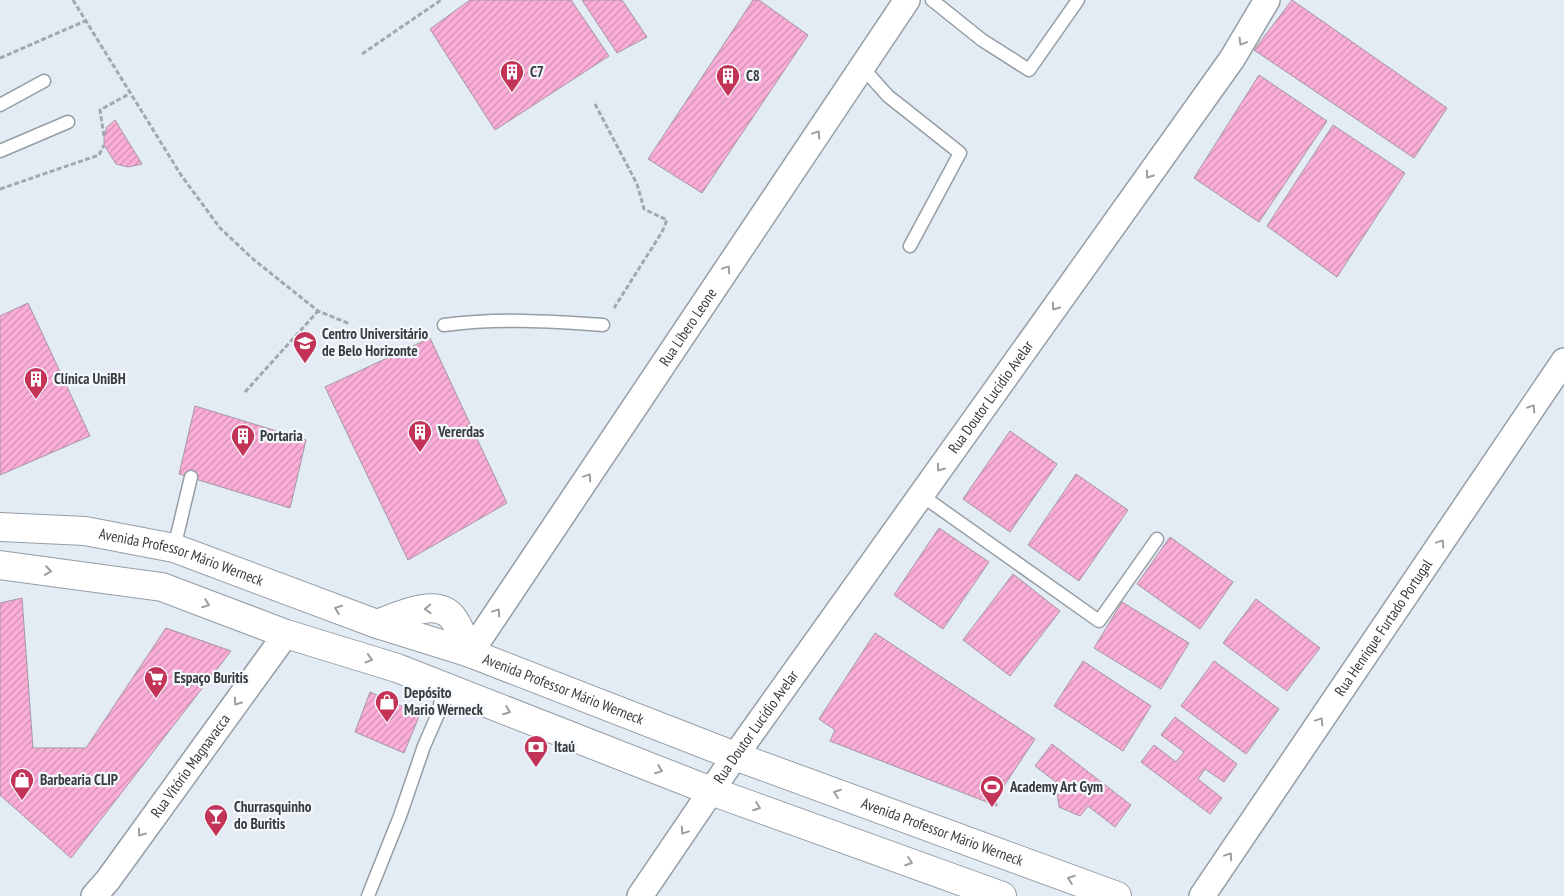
<svg xmlns="http://www.w3.org/2000/svg" width="1564" height="896" font-family="'PT Sans Narrow',sans-serif">
<defs>
<pattern id="building-hatch" width="6" height="6" patternUnits="userSpaceOnUse" patternTransform="scale(1.25)"><rect width="6" height="6" fill="#fcaed8"/><path d="M-1 1l2-2M0 6l6-6M5 7l2-2" fill="none" stroke="#cd8fb1"/></pattern>
</defs>
<rect width="100%" height="100%" fill="#e3ebf4"/>
<!-- building -->
<path fill="url(#building-hatch)" stroke="#a4999f" d="M470 0H571L609 56 495 130 430 29Z
M582 0H622L647 37 617 53Z
M753 0H759L808 35 702 193 648 159Z
M1292 0 1447 108 1414 158 1254 50Z
M1259 75 1327 121 1259 222 1194 178Z
M115 120 142 164 128 167 116 164 104 145V136L107 127Z
M1333 125 1405 173 1337 277 1267 226Z
M28 303 90 436 0 475V316Z
M430 338 507 503 408 560 325 387Z
M195 406 306 440 290 508 179 474Z
M1010 431 1057 464 1010 532 963 499Z
M1076 474 1128 510 1079 581 1028 545Z
M939 528 989 562 943 629 894 595Z
M1170 537 1233 582 1200 629 1137 584Z
M1013 574 1060 611 1010 676 963 640Z
M22 598 33 748H86L166 628 231 651 71 858 0 795V603Z
M1256 599 1320 648 1287 691 1223 643Z
M1122 602 1189 643 1161 689 1094 648Z
M875 633 1035 739 996 798 997 806 830 741 835 730 819 719Z
M1083 661 1151 706 1123 751 1054 706Z
M1214 661 1279 709 1246 754 1181 706Z
M370 692 420 714 404 753 355 732Z
M1175 717 1237 764 1224 782 1205 769 1198 779 1222 798 1210 814 1141 762 1154 745 1176 762 1184 752 1161 735Z
M1052 744 1131 805 1115 827 1088 806 1080 816 1059 807 1056 782 1035 766Z"/>
<g fill="none" stroke-linecap="round" stroke-linejoin="round">
<!-- lane casing -->
<g stroke="#959da5" stroke-width="15">
<path id="lane" d="M932 0 982 40 1029 70 1078 0
M862 67 888 96 960 153 910 246
M0 105 44 81
M0 151 68 122
M444 325C497 318 549 321 603 325
M921 495 1099 621 1157 539
M174 548 191 477
M368 896 400 816 424 746 438 714 444 686"/>
</g>
<!-- street casing -->
<g stroke="#959da5" stroke-width="28">
<g id="street">
<path id="s1" d="M470 653 907 0"/>
<path id="s2" d="M94 896 108 880 286 634"/>
<path id="s3" d="M640 896 735 756 1232 59 1267 0"/>
<path id="s4" d="M1202 896 1564 361"/>
</g>
</g>
<!-- secondary casing -->
<g stroke="#959da5" stroke-width="30">
<g id="secondary">
<path id="s5" d="M0 527 85 531 174 548 377 624 470 653 735 756 1117 896"/>
<path d="M0 565 162 587 286 634 397 668 711 791 1002 896"/>
<path d="M377 624C397 617 435 597 452 617 459 625 465 643 470 653"/>
</g>
</g>
<!-- path -->
<path stroke="#a2a8af" stroke-width="3" stroke-dasharray="5 2.5" stroke-linecap="butt" d="M73 0 181 175 220 228 253 259 318 311 350 324
M362 54 441 0
M0 58 85 21
M595 104 637 184 644 209 667 220 662 232 614 308
M104 136 100 110 129 94
M0 189 99 155 104 145
M245 392 318 311"/>
<!-- lane -->
<use href="#lane" stroke="#fff" stroke-width="12"/>
<!-- street -->
<use href="#street" stroke="#fff" stroke-width="25"/>
<!-- secondary -->
<use href="#secondary" stroke="#fff" stroke-width="28"/>
</g>
<!-- one-way arrows -->
<defs><path id="oneway-chevron" d="M-2-3.5L2.5 0L-2 3.5" fill="none" stroke-width="1.6" stroke-linecap="round" stroke-linejoin="round" transform="scale(1.25)"/></defs>
<g stroke="#9c9e9f">
<use href="#oneway-chevron" transform="translate(1242 42) rotate(121)"/>
<use href="#oneway-chevron" transform="translate(817 134) rotate(-56)"/>
<use href="#oneway-chevron" transform="translate(1149 175) rotate(126)"/>
<use href="#oneway-chevron" transform="translate(727 269) rotate(-56)"/>
<use href="#oneway-chevron" transform="translate(1055 307) rotate(126)"/>
<use href="#oneway-chevron" transform="translate(1532 408) rotate(-56)"/>
<use href="#oneway-chevron" transform="translate(940 468) rotate(126)"/>
<use href="#oneway-chevron" transform="translate(588 477) rotate(-56)"/>
<use href="#oneway-chevron" transform="translate(1441 543) rotate(-56)"/>
<use href="#oneway-chevron" transform="translate(48 571) rotate(8)"/>
<use href="#oneway-chevron" transform="translate(206 604) rotate(21)"/>
<use href="#oneway-chevron" transform="translate(338 609) rotate(-159)"/>
<use href="#oneway-chevron" transform="translate(428 609) rotate(178)"/>
<use href="#oneway-chevron" transform="translate(497 612) rotate(-56)"/>
<use href="#oneway-chevron" transform="translate(369 659) rotate(17)"/>
<use href="#oneway-chevron" transform="translate(237 702) rotate(126)"/>
<use href="#oneway-chevron" transform="translate(507 711) rotate(21)"/>
<use href="#oneway-chevron" transform="translate(1320 721) rotate(-56)"/>
<use href="#oneway-chevron" transform="translate(659 770) rotate(21)"/>
<use href="#oneway-chevron" transform="translate(837 793) rotate(-160)"/>
<use href="#oneway-chevron" transform="translate(757 807) rotate(20)"/>
<use href="#oneway-chevron" transform="translate(684 831) rotate(124)"/>
<use href="#oneway-chevron" transform="translate(141 833) rotate(126)"/>
<use href="#oneway-chevron" transform="translate(1229 856) rotate(-56)"/>
<use href="#oneway-chevron" transform="translate(909 862) rotate(20)"/>
<use href="#oneway-chevron" transform="translate(1071 879) rotate(-160)"/>
</g>
<!-- icons -->
<defs>
<g id="building-pin" transform="scale(1.25)"><path d="M0 17L-7.5 6A9.5 9.5 0 1 1 7.5 6Z" fill="#c33357" stroke="#f3f8fd"/><path d="M-4-6H4V6H1V3H-1V6H-4ZM-2.5-4.3h1.7v1.8h-1.7ZM.8-4.3h1.7v1.8H.8ZM-2.5-1h1.7V.8h-1.7ZM.8-1h1.7V.8H.8Z" fill="#fff"/></g>
<g id="university-pin" transform="scale(1.25)"><path d="M0 17L-7.5 6A9.5 9.5 0 1 1 7.5 6Z" fill="#c33357" stroke="#f3f8fd"/><path d="M0-5L7-2L0 1L-7-2ZM-4 1L0 2.5L4 1V4Q0 6-4 4Z" fill="#fff"/></g>
<g id="supermarket-pin" transform="scale(1.25)"><path d="M0 17L-7.5 6A9.5 9.5 0 1 1 7.5 6Z" fill="#c33357" stroke="#f3f8fd"/><path d="M-6-5.5h2.5l.6 2H6L4.5 2H-2.5L-4.4-4H-6ZM-1.5 3.2a1.3 1.3 0 1 0 .1 0ZM3 3.2a1.3 1.3 0 1 0 .1 0Z" fill="#fff"/></g>
<g id="shop-pin" transform="scale(1.25)"><path d="M0 17L-7.5 6A9.5 9.5 0 1 1 7.5 6Z" fill="#c33357" stroke="#f3f8fd"/><path d="M-5-2.5h2.3a2.7 3.5 0 0 1 5.4 0H5L5.5 6h-11ZM-1.5-2.5h3a1.5 2.3 0 0 0-3 0Z" fill="#fff"/></g>
<g id="bank-pin" transform="scale(1.25)"><path d="M0 17L-7.5 6A9.5 9.5 0 1 1 7.5 6Z" fill="#c33357" stroke="#f3f8fd"/><path d="M-6-4H6V4H-6ZM0-2.3a2.3 2.3 0 1 0 0 4.6a2.3 2.3 0 1 0 0-4.6Z" fill="#fff"/></g>
<g id="stadium-pin" transform="scale(1.25)"><path d="M0 17L-7.5 6A9.5 9.5 0 1 1 7.5 6Z" fill="#c33357" stroke="#f3f8fd"/><path d="M0-5a6.5 5 0 1 0 0 10a6.5 5 0 1 0 0-10ZM-3.5-1.8h7v3.6h-7Z" fill="#fff"/></g>
<g id="bar-pin" transform="scale(1.25)"><path d="M0 17L-7.5 6A9.5 9.5 0 1 1 7.5 6Z" fill="#c33357" stroke="#f3f8fd"/><path d="M-6-5H6L.8 .8V4.5H3.5V6h-7V4.5H-.8V.8Z" fill="#fff"/></g>
</defs>
<g fill-rule="evenodd">
<use href="#building-pin" x="512" y="72"/>
<use href="#building-pin" x="728" y="76"/>
<use href="#university-pin" x="305" y="343"/>
<use href="#building-pin" x="36" y="379"/>
<use href="#building-pin" x="420" y="432"/>
<use href="#building-pin" x="243" y="436"/>
<use href="#supermarket-pin" x="156" y="678"/>
<use href="#shop-pin" x="387" y="702"/>
<use href="#bank-pin" x="536" y="747"/>
<use href="#shop-pin" x="22" y="780"/>
<use href="#stadium-pin" x="992" y="787"/>
<use href="#bar-pin" x="216" y="816"/>
</g>
<g text-anchor="middle" stroke-width="4.5" stroke-linejoin="round" paint-order="stroke">
<!-- poi labels -->
<g font-size="15" font-weight="bold" fill="#393c3f" stroke="#f3f8fd" text-anchor="start">
<text x="530" y="77">C7</text>
<text x="746" y="81">C8</text>
<text x="322" y="339">Centro Universitário<tspan x="322" dy="17">de Belo Horizonte</tspan></text>
<text x="54" y="384">Clínica UniBH</text>
<text x="438" y="437">Vererdas</text>
<text x="260" y="441">Portaria</text>
<text x="174" y="683">Espaço Buritis</text>
<text x="404" y="698">Depósito<tspan x="404" dy="17">Mario Werneck</tspan></text>
<text x="554" y="752">Itaú</text>
<text x="40" y="785">Barbearia CLIP</text>
<text x="1010" y="792">Academy Art Gym</text>
<text x="234" y="812">Churrasquinho<tspan x="234" dy="17">do Buritis</tspan></text>
</g>
<!-- street labels -->
<g font-size="15" fill="#393c3f" stroke="#f3f8fd">
<text dy="5" stroke="none"><textPath href="#s1" startOffset="392">Rua Líbero Leone</textPath></text>
<text dy="5" stroke="none"><textPath href="#s3" startOffset="610">Rua Doutor Lucídio Avelar</textPath></text>
<text dy="5" stroke="none"><textPath href="#s5" startOffset="185">Avenida Professor Mário Werneck</textPath></text>
<text dy="5" stroke="none"><textPath href="#s4" startOffset="324">Rua Henrique Furtado Portugal</textPath></text>
<text dy="5" stroke="none"><textPath href="#s5" startOffset="590">Avenida Professor Mário Werneck</textPath></text>
<text dy="5" stroke="none"><textPath href="#s3" startOffset="205">Rua Doutor Lucídio Avelar</textPath></text>
<text dy="5" stroke="none"><textPath href="#s2" startOffset="162">Rua Vitório Magnavacca</textPath></text>
<text dy="5" stroke="none"><textPath href="#s5" startOffset="995">Avenida Professor Mário Werneck</textPath></text>
</g>
</g>
</svg>
